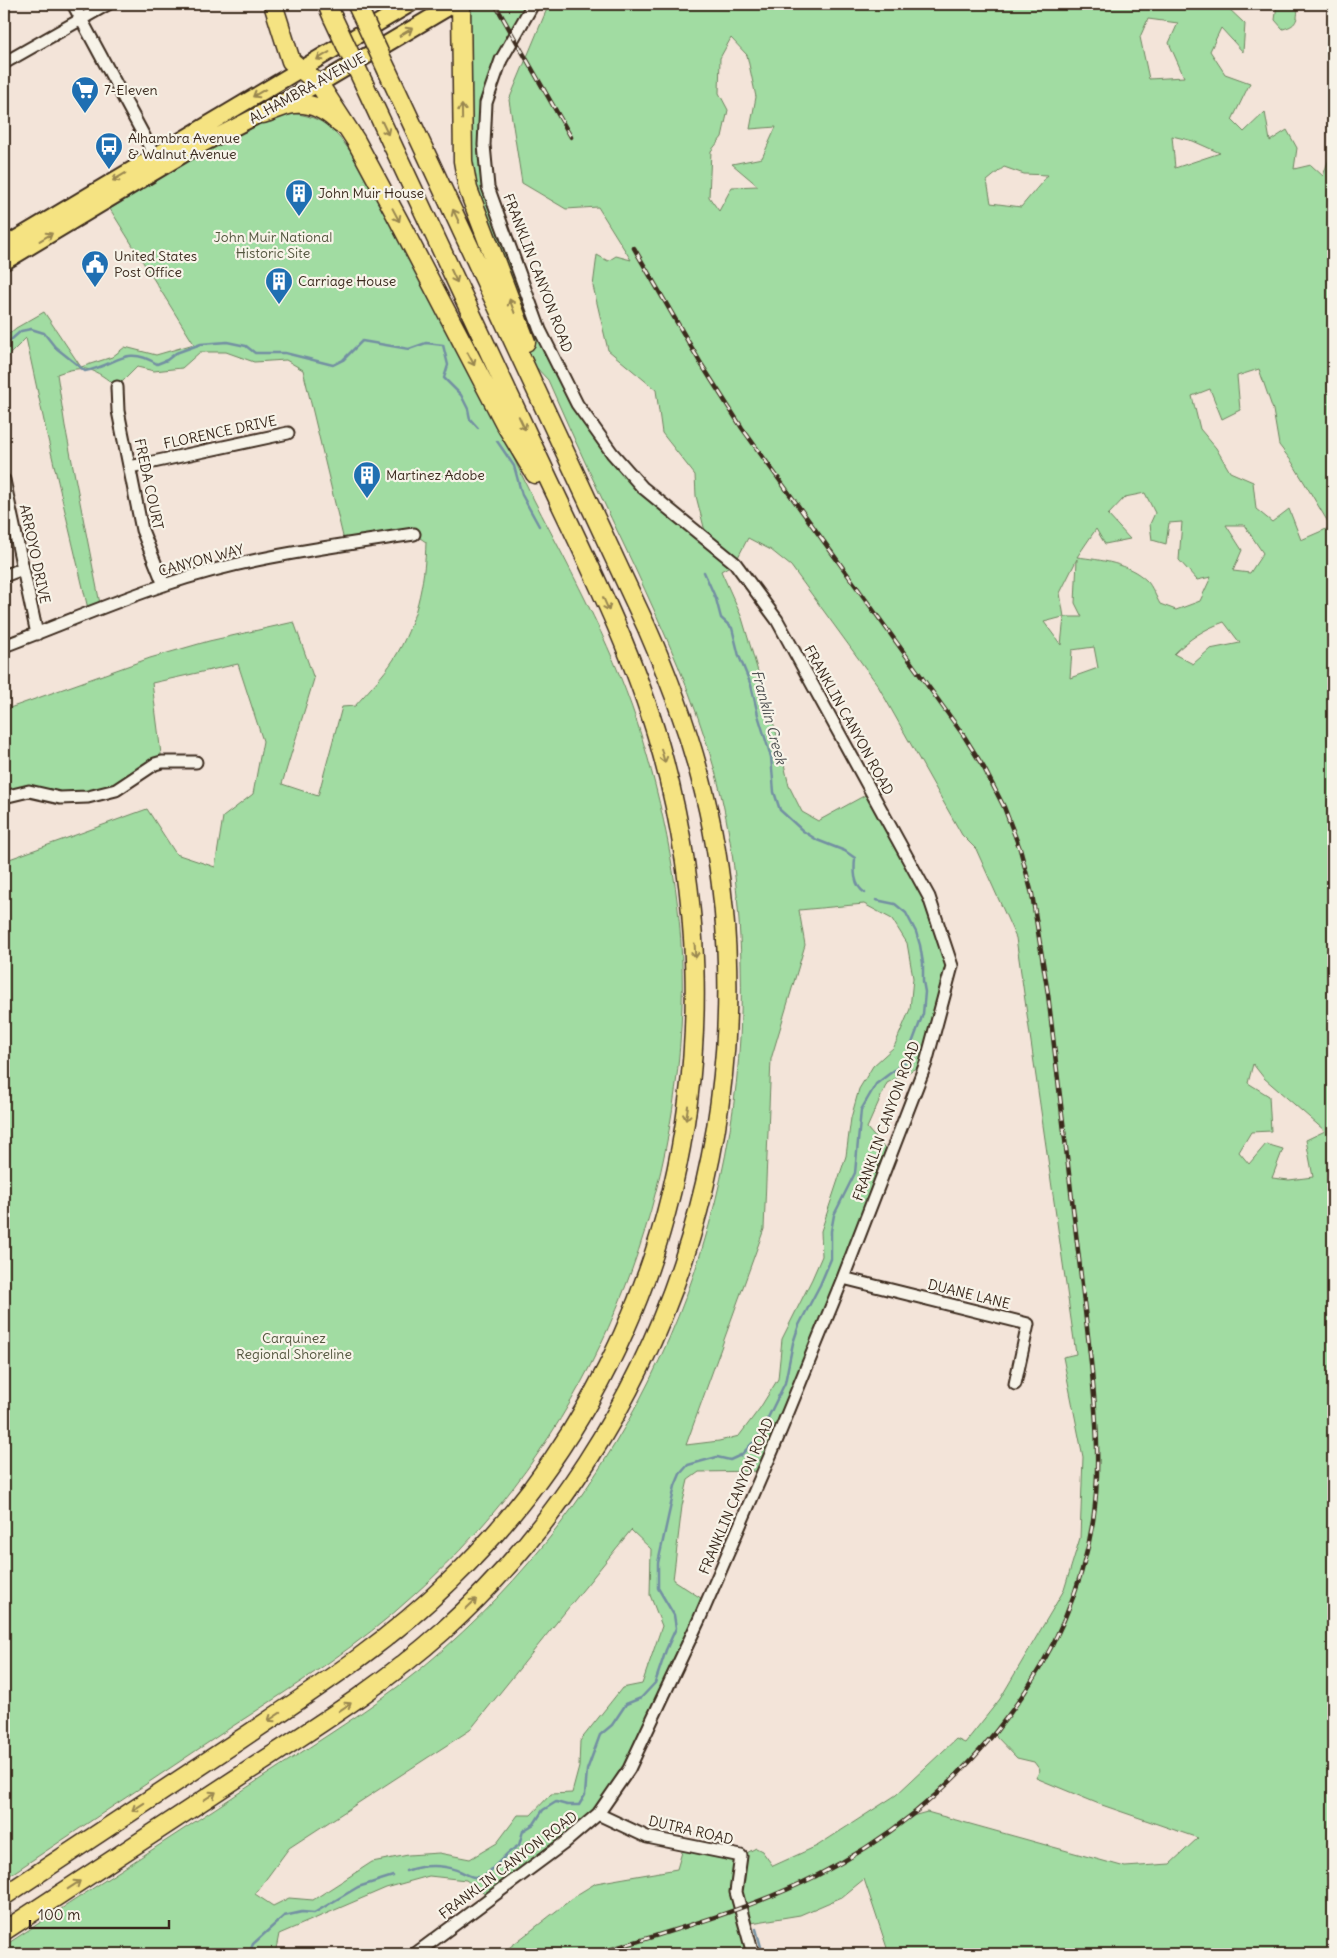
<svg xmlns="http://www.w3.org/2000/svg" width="1337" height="1958" font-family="Delius,sans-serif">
<rect width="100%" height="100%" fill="#f3e4d9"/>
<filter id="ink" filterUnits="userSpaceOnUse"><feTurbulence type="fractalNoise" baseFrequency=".02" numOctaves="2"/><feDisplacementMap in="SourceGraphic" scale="10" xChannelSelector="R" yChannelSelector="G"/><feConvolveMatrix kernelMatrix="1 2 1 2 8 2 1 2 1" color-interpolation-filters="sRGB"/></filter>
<g filter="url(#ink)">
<!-- green -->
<path fill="#a1dca2" stroke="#6e8360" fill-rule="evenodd" d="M461 4H533L486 103 488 187 540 330 612 453 707 539 696 496 695 475 662 433 656 390 608 350 593 286 597 255 608 261 616 256 631 260 598 207 566 209 522 183 509 100 549 4H1224L1245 24 1243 52 1221 28 1210 51 1225 74 1250 83 1232 120 1244 132 1265 112 1270 141 1287 130 1297 148 1294 169 1311 165 1323 176 1331 153H1333V1954H889L864 1879 842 1897 800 1915 745 1924 753 1954H501L578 1894 596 1883 677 1869 684 1845 741 1856 756 1848 762 1851 773 1866 817 1846 896 1795 956 1739 965 1743 1000 1699 1064 1590 1080 1538 1083 1457 1063 1357 1076 1354 1016 938 976 849 962 835 877 684 791 566 771 550 748 538 735 563 721 571 742 618 779 742 789 786 802 812 818 821 871 792 929 897 952 966 926 1063 887 1083 867 1128 890 1155 763 1471 699 1472 688 1480 682 1506 673 1580 707 1602 661 1705 598 1814 490 1898 466 1880 429 1876 386 1888 279 1934 275 1954H4V1946C90 1890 177 1834 263 1777 325 1737 389 1698 444 1649 640 1476 749 1223 741 962 739 897 732 833 715 771 695 699 664 631 633 564 604 503 575 442 548 380L534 365 468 189ZM1148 19 1178 23 1169 43 1184 77 1149 79 1140 37ZM731 38 747 55 756 97 750 129 776 127 762 158 732 164 758 186 732 187 719 211 709 197 711 151 722 137 728 110 719 93 720 58ZM1172 136 1193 141 1220 153 1175 168ZM1004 167 1024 174 1048 175 1021 207 991 203 987 181ZM1259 369 1273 410 1279 445 1292 462 1331 527 1301 540 1289 509 1272 522 1256 509 1253 482 1230 472 1216 448 1200 429 1192 396 1210 389 1222 419 1240 410 1237 376ZM1145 493 1155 513 1150 524 1152 540 1166 544 1169 523 1182 522 1179 560 1197 580 1211 577 1200 601 1176 610 1160 604C1156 597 1152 586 1147 581 1129 563 1101 560 1077 557L1096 529 1105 544 1130 539 1108 515 1125 497ZM1226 525H1244L1263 553 1250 573 1233 571 1242 550ZM1077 559 1075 603 1082 617H1064L1060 593ZM1063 617H1064L1061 645 1044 622ZM1224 622 1240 643 1210 649 1193 664 1174 654C1189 639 1204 629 1224 622ZM1094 647 1098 668 1070 678 1072 650ZM864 904 892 919 907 943 913 978 910 1009 894 1047 873 1066 859 1089 851 1118 846 1156 821 1231 822 1256 812 1279 782 1339 778 1379 760 1408 739 1436 719 1441 686 1445 764 1229 771 1059 805 945 799 910ZM1253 1064 1264 1078 1325 1131 1306 1140 1313 1177 1289 1180 1272 1178 1283 1149 1266 1144 1249 1164 1239 1152 1251 1132 1271 1131 1269 1096 1248 1083ZM631 1530 651 1549 650 1595 662 1626 642 1684 622 1688 580 1741 579 1767 572 1793 551 1794 531 1815H518L497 1843 470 1859 439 1853 408 1855 372 1862 313 1900 289 1898 273 1906 255 1894 289 1848 470 1730ZM994 1734 1017 1758 1034 1762 1040 1770 1036 1778 1099 1804 1198 1838 1170 1864 1125 1867 927 1812 909 1817 959 1772Z
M1277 4H1298C1297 18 1299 25 1283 29L1275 20Z
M291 113C306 115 319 118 331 129 358 154 377 197 394 230 423 284 453 338 482 393 501 428 516 465 534 500 574 577 617 655 642 738 668 824 685 916 682 1006 675 1229 582 1444 415 1594 359 1646 294 1686 230 1728 155 1778 79 1829 4 1879V861L147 809 176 854 215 867 223 817 253 794 263 741 238 664 152 683 162 762 88 797 29 791 4 797V710L150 658 209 641 294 622 314 679 282 784 318 796 342 707 355 706C368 691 383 676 394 659 416 624 425 583 426 542L414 534 345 545 303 370 286 360 254 362 226 352H200L182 368 154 371 137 367 117 387C94 368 85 364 57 374L65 426 101 609 89 613 47 435 26 338 4 360V338L16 328 44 312 81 367 112 357 125 347 156 355 194 344 110 209 227 138 266 118Z"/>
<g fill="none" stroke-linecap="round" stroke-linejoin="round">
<!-- stream -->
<path stroke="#7390a2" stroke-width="2.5" d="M4 346 21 331 31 329 44 333 55 347 85 371C116 366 125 344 157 364L167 360 176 353 201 344 227 342 246 346 255 353H285L333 365 343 360 362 341 409 349 426 343 443 345 448 365 444 378 461 395 468 409 470 419 478 428
M497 441 514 466 522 495 539 526
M704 572 716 599 721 618 732 628 739 656 751 685 758 715 771 757 774 792 780 810 803 831 817 840 845 851 855 858C854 870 853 885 865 893
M406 1871C423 1865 439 1864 457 1870 470 1875 468 1878 484 1877L508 1853 519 1845 523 1831 534 1824 543 1810 556 1802 567 1805H579L585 1795 587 1770 600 1735 612 1725 626 1704 641 1698 655 1683 666 1650 676 1628 674 1615 658 1588V1563L675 1486 680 1474 688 1465 717 1457 730 1460 741 1455 759 1436 785 1383 793 1343 799 1325 820 1285 831 1259V1231L834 1215 855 1173 861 1110 876 1084 905 1062 923 1014 925 992 923 981V963L920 945 916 932 906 913 895 904 876 900
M756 1929 763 1954
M249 1954 253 1944 284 1916 302 1912 314 1913 358 1887 393 1876"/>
<!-- minor casing -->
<g stroke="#3b2a1e" stroke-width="15">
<path id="minor" d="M73 4 158 162
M4 63 108 4
M117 387 118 411 142 530 164 585
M130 467 288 433
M4 480 37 634
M4 576 22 569
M4 646C57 626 110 603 164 585 245 557 330 547 414 534
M4 797 29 791 60 798 88 797 116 790 155 764 162 762H196
M843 1278 1028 1324 1015 1384
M598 1814 647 1837 741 1856 736 1892 753 1954
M415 1954 563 1844 598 1814 629 1769 699 1620 773 1449 843 1278 926 1063 952 966 929 897 777 620 735 563 642 487 612 453 577 404 540 330 488 187 484 145 486 103 501 60 533 4"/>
</g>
<!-- major casing -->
<g stroke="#3b2a1e" stroke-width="19">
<path id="major" d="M4 246 410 4
M4 262 189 151 329 78 454 4"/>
</g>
<!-- highway casing -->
<g stroke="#3b2a1e" stroke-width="21">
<path id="highway" d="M273 4 291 61 319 84 356 141 398 219 505 424 535 474
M327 4 333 18
M461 4 463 161 468 189 526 342
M263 114C273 111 284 105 294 104 312 102 329 112 340 124
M4 1896C83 1844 162 1791 241 1739 314 1690 387 1643 450 1581 676 1362 745 1041 659 743 631 645 583 553 540 461 481 335 423 210 364 84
M4 1931C86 1877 168 1823 251 1769 317 1726 384 1684 443 1631 665 1430 769 1121 712 828 698 757 675 691 646 626L387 70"/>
</g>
<!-- minor -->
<use href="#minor" stroke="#f7f3e8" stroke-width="11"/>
<!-- major -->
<use href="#major" stroke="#f5e382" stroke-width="15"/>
<!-- highway -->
<use href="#highway" stroke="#f5e382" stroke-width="18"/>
<!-- rail casing -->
<g stroke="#3b2a1e" stroke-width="4.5">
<path id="rail" d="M495 4 571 137
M596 1954C670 1931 746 1911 816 1876 953 1808 1068 1675 1093 1521 1101 1468 1096 1415 1091 1362L1048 994 1032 894 1020 849 1004 807 984 768 964 736 742 428 700 362 634 248"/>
</g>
<!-- rail -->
<use href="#rail" stroke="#f7f3e8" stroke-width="2.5" stroke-dasharray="8" stroke-linecap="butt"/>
<!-- highway-bridge casing -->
<g stroke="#3b2a1e" stroke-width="21" stroke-linecap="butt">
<path id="highway-bridge" d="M357 5 387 70
M333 18 364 84"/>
</g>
<!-- highway-bridge -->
<use href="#highway-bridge" stroke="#f5e382" stroke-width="18"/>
</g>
<!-- one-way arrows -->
<defs><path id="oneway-shaft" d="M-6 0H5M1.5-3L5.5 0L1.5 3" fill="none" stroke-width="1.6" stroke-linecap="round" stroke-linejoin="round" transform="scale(1.25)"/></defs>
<g stroke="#988650">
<use href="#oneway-shaft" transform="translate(406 32) rotate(-31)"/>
<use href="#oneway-shaft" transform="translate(323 56) rotate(149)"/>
<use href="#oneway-shaft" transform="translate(259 93) rotate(149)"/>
<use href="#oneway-shaft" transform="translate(462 112) rotate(-91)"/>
<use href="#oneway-shaft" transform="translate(385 128) rotate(65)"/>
<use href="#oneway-shaft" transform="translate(119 177) rotate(149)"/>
<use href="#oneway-shaft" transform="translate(396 215) rotate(62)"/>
<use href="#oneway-shaft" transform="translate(456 216) rotate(-115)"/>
<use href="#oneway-shaft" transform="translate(46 237) rotate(-31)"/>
<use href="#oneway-shaft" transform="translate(454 276) rotate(65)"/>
<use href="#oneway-shaft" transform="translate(512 306) rotate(-110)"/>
<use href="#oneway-shaft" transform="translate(471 359) rotate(62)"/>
<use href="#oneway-shaft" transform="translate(522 423) rotate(65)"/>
<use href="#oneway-shaft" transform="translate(606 604) rotate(66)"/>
<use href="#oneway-shaft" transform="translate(663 756) rotate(75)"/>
<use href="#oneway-shaft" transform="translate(695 951) rotate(87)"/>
<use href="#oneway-shaft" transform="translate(687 1113) rotate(98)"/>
<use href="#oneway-shaft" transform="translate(471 1604) rotate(-44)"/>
<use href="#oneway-shaft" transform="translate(345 1707) rotate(-34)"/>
<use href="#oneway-shaft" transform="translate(274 1717) rotate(146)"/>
<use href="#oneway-shaft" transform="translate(210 1796) rotate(-33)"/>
<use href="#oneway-shaft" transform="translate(138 1807) rotate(147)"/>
<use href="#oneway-shaft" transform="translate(74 1885) rotate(-33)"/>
</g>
</g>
<!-- icons -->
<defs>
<g id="supermarket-pin" transform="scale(1.4375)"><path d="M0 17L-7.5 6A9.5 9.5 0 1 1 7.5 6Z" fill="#1f6fb2" stroke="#f7f3e8"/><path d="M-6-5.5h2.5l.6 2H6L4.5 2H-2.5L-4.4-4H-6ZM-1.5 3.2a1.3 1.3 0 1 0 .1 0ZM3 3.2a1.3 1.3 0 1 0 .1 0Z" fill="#fff"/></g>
<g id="bus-pin" transform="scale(1.4375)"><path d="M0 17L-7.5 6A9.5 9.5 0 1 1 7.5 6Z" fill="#1f6fb2" stroke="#f7f3e8"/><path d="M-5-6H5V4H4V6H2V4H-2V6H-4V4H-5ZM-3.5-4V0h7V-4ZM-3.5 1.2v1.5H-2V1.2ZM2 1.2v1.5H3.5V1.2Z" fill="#fff"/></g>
<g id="building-pin" transform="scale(1.4375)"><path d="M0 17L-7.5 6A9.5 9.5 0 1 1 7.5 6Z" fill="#1f6fb2" stroke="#f7f3e8"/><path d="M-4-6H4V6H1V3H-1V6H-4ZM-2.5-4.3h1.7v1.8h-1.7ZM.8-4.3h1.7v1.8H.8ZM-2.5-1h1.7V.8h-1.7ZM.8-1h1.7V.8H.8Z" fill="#fff"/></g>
<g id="civic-pin" transform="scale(1.4375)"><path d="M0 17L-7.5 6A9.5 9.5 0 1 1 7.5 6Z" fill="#1f6fb2" stroke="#f7f3e8"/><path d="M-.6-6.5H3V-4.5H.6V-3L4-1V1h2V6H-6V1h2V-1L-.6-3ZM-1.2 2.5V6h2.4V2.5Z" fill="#fff"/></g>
</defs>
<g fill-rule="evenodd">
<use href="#supermarket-pin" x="85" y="90"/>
<use href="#bus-pin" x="109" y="146"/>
<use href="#building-pin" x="299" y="193"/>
<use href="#civic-pin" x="95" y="264"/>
<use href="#building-pin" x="279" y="281"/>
<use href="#building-pin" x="367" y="475"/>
</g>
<g text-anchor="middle" stroke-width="4.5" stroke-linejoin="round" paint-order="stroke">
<!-- street labels -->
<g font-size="14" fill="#3b2a1e" stroke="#f7f3e8">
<text transform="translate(307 88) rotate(-29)" y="5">ALHAMBRA AVENUE</text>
<text transform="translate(538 273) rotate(69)" y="5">FRANKLIN CANYON ROAD</text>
<text transform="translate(220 432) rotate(-12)" y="5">FLORENCE DRIVE</text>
<text transform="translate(149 484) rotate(78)" y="5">FREDA COURT</text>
<text transform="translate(35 554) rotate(78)" y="5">ARROYO DRIVE</text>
<text transform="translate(201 560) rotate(-15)" y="5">CANYON WAY</text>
<text transform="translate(849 720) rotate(61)" y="5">FRANKLIN CANYON ROAD</text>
<text transform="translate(886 1121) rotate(-70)" y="5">FRANKLIN CANYON ROAD</text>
<text transform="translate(969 1294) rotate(14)" y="5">DUANE LANE</text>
<text transform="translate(736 1496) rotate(-67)" y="5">FRANKLIN CANYON ROAD</text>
<text transform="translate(691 1830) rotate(13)" y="5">DUTRA ROAD</text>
<text transform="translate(508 1865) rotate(-37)" y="5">FRANKLIN CANYON ROAD</text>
</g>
<!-- poi labels -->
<g font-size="14" fill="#3b2a1e" stroke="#f7f3e8" text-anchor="start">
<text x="104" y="95">7-Eleven</text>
<text x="128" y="143">Alhambra Avenue<tspan x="128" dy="16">&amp; Walnut Avenue</tspan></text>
<text x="318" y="198">John Muir House</text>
<text x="114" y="261">United States<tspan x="114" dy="16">Post Office</tspan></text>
<text x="298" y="286">Carriage House</text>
<text x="386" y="480">Martinez Adobe</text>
</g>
<!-- park labels -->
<g font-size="14" fill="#54563f" stroke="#f7f3e8">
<text x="273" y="242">John Muir National<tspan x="273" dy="16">Historic Site</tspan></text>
<text x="294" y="1343">Carquinez<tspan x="294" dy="16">Regional Shoreline</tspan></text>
</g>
<!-- water labels -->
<g font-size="15" font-style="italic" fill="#525455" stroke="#f7f3e8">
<text transform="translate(769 717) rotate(75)" y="5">Franklin Creek</text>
</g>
</g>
<!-- margin -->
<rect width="1337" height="1958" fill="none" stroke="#f7f3e8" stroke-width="20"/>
<rect x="10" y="10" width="1317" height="1938" fill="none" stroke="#3b2a1e" stroke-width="2" filter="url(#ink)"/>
<!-- scale -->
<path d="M30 1920v8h139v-8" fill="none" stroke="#3b2a1e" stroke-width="2.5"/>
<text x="38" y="1920" font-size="15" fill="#3b2a1e" stroke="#f7f3e8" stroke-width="4" paint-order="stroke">100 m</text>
</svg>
